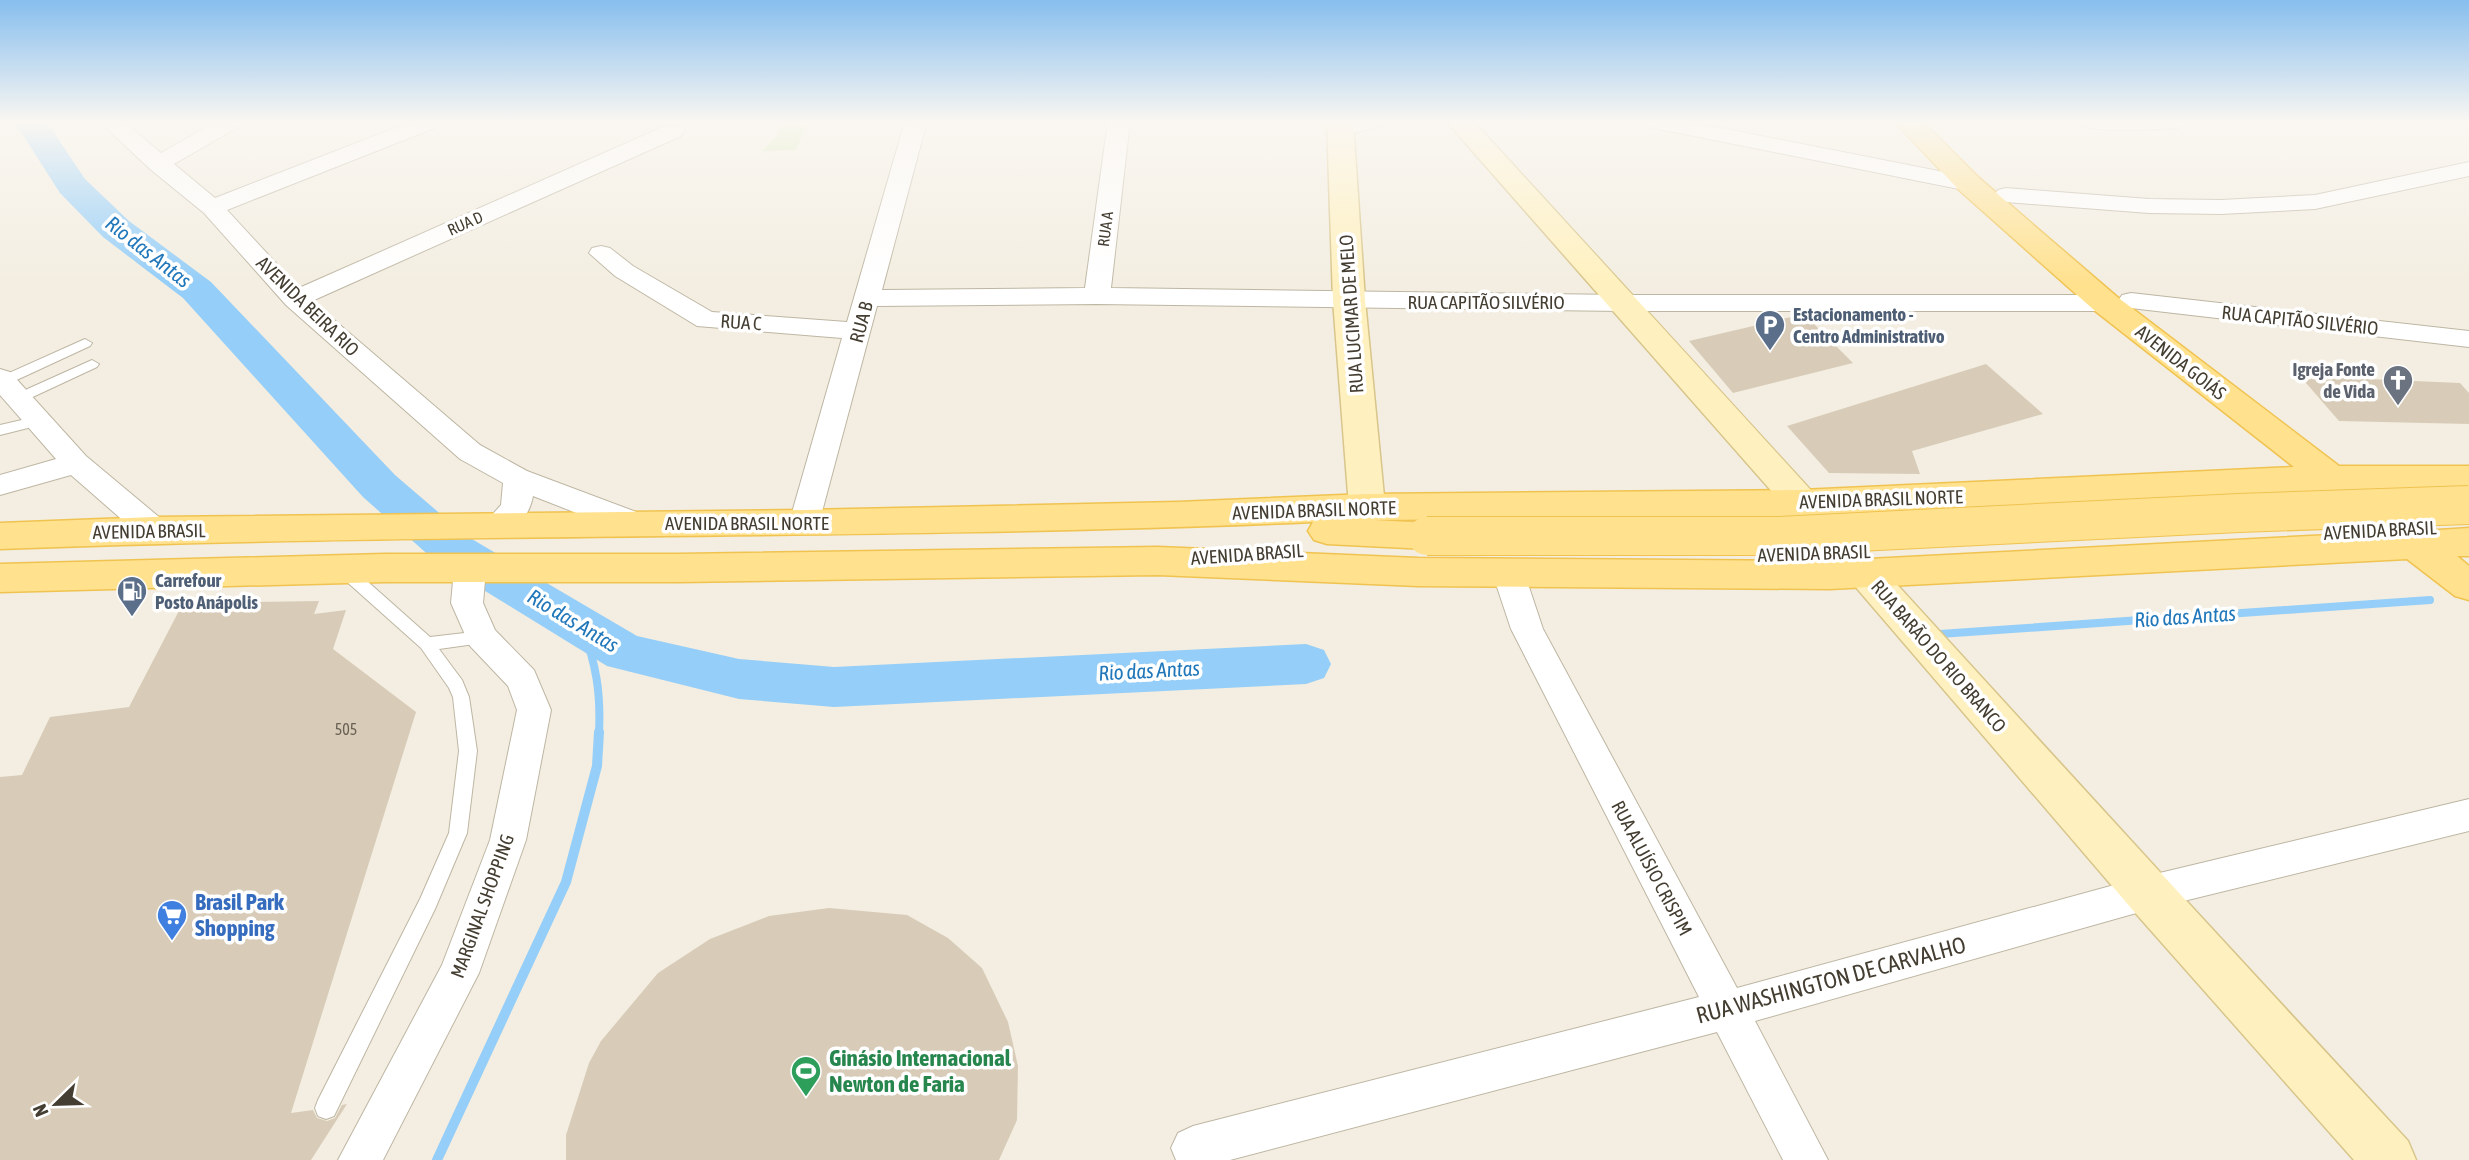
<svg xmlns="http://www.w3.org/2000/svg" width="2469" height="1160" font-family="'Asap Condensed',sans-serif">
<rect width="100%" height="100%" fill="#f3eee1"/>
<!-- green -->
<path fill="#cbeca4" d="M784 121H808L796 150 762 151 775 138Z"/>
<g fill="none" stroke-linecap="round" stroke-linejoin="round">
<!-- stream-far1 -->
<path stroke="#95cef8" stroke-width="8" d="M582 626C596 664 601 692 599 733
M1940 634 2430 600"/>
<!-- stream -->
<path stroke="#95cef8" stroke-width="10" d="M437 1160 566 882 597 766 599 732"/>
<!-- river -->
<path fill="#95cef8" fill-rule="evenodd" d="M14 121H46L85 179 129 221 211 282 395 475 465 535 637 636 739 659 834 667 1306 644 1324 650 1331 664 1324 678 1306 684 834 707 739 699 607 666 433 559 363 497 183 298 103 237 60 193Z"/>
</g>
<!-- building -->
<path fill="#d8ccb8" d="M1804 314 1853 363 1733 393 1689 341Z
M1986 364 2043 414 1912 451 1920 474 1829 473 1787 426Z
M2300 376 2460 383 2469 393V424L2339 421Z
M319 601 314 614 346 610 333 649 416 712 291 1113 313 1110 317 1118 327 1121 335 1118 342 1105 347 1104 311 1160H0V777L22 775 50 717 129 707 183 603Z
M829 908 907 915 948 938 982 968 1008 1022 1018 1066 1017 1120 999 1160H566V1135L589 1063 601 1041 658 973 710 939 769 916Z"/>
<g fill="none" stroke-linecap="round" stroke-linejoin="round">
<!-- lane casing -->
<g stroke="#beb6a3" stroke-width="2">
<path id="lane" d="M85 339 92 343 90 346 8 384 0 385V377Z
M92 360 99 364 97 367 22 402H12L10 399 12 396Z
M39 416 44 418 46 421 44 424 0 435V425Z
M343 563 349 565 430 637 482 631 488 633 490 637 488 641 482 643 439 649 462 680 469 697 477 751 467 833 435 909 334 1116 326 1119 318 1116 315 1108 318 1100 420 899 449 833 459 751 453 697 449 688 421 648 337 573 335 569Z"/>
</g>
<!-- street casing -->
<g stroke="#beb6a3" stroke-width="2">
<path id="street" d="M99 121H123L161 153 217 121H243L240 126 174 164 215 198 413 121H439L437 127 227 210 299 288 665 126H681L684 131 681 136 312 301 480 445 527 471 647 516 651 524 647 532 636 535 625 532 533 496C529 519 508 543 484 536L480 528 501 505 503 483 460 459 286 305 204 213 150 169Z
M905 121H927L882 290 1085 288 1108 121H1130L1111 288 1623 295H2105L2114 297 2118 303 2114 309 2105 311H1623L1097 304 877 306 819 523 815 531 804 534 793 531 789 523 842 338 697 326 615 276 589 253 592 248 601 246 610 248 633 266 712 312 847 322Z
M1347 121H1385L1382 126 1339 136 1331 134 1328 129 1331 124Z
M1643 121H1685L1969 177 1977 179 1981 184 1977 189 1969 191 1654 128 1646 126Z
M2078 121H2188L2185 126 2177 128C2146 129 2112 133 2081 126Z
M2469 162V176L2315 209 2221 214 2149 213 2006 202 1998 200 1994 195 1998 190 2006 188 2149 199 2221 200 2315 195Z
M2131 293 2469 331V347L2122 307 2118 301 2122 295Z
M0 369 10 372 86 456 165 522 169 530 165 538 154 541 143 538 71 475 0 495V475L56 459 0 395Z
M470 558 481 562 486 570 483 603 495 630 534 670 551 710 526 840 479 973 383 1160H338L442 965 490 840 517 710 508 686 470 646 451 603 454 570 459 562Z
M1508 560 1519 564 1524 572 1543 629 1737 988 2147 876 2469 799V831L2147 910 1755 1021 1828 1160H1783L1717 1032 1230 1160H1176L1171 1148 1178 1133 1193 1126 1699 997 1511 629 1492 572 1497 564Z"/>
</g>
<!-- secondary casing -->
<g stroke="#d8c58b" stroke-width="3">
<path id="secondary" d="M1327 121H1353L1365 300 1385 507 1380 516 1367 520 1354 516 1349 507 1333 300Z
M1446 121H1473C1785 460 2094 803 2408 1141L2416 1160H2354L2131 908 1854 585Z"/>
</g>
<!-- primary casing -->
<g stroke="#f0c351" stroke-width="3">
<path id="primary" d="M1894 121H1922L1979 178 2116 296 2339 466H2469V490H2353L2339 497 2324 491 1801 516 1374 520 1427 523 1440 526 1446 536 1440 546 1427 549 1327 544 1314 540 1308 531 1313 522C876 541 438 532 0 549V523L154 517 804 510 1178 502 1367 494 1801 490 2294 467 2094 310 1959 190Z
M2405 523 2423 531 2469 528V556H2457L2469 566V600L2455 596 2407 559 1830 589 1418 586 1158 575 679 582H385L0 592V564L385 554H679L1158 547 1418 558 1830 561 2389 532 2392 527Z"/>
</g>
<!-- lane -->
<use href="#lane" fill="#fff" fill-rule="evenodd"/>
<!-- street -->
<use href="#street" fill="#fff" fill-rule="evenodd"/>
<!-- secondary -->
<use href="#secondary" fill="#fff1bf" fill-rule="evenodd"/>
<!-- primary -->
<use href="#primary" fill="#ffe18e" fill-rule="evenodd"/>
<!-- primary-bridge casing -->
<g stroke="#f0c351" stroke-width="40" stroke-linecap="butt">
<path id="primary-bridge" d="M1427 536H1778L2239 513 2469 505"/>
</g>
<!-- primary-bridge -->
<use href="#primary-bridge" stroke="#ffe18e" stroke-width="38"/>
</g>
<!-- sky -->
<linearGradient id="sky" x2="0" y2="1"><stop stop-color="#87beee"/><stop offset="0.43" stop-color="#faf7f2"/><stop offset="1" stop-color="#faf7f2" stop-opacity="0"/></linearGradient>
<rect width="2469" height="283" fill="url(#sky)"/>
<!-- icons -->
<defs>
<g id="parking-pin" transform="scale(1.575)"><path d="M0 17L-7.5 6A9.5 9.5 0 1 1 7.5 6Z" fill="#5c6f8a" stroke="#fff"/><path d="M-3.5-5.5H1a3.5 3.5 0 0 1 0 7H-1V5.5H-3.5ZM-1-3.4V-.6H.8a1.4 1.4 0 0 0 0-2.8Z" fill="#fff"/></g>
<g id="church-pin" transform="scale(1.575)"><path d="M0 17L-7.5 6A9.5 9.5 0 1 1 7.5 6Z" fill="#6b7280" stroke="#fff"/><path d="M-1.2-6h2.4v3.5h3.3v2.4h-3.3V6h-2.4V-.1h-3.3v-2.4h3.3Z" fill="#fff"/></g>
<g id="fuel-pin" transform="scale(1.575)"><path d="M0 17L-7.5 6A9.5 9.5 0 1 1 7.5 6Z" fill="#5c6f8a" stroke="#fff"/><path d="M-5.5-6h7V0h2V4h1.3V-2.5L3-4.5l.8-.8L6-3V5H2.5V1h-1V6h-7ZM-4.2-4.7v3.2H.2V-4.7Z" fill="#fff"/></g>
<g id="supermarket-pin" transform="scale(1.575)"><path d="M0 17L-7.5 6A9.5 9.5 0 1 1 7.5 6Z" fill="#3f7fe0" stroke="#fff"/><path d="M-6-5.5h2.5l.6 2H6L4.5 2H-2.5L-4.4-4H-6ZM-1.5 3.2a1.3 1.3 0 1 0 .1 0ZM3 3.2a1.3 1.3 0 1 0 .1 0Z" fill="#fff"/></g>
<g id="stadium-pin" transform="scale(1.575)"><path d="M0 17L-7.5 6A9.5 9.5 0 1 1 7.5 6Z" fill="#2e9e5b" stroke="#fff"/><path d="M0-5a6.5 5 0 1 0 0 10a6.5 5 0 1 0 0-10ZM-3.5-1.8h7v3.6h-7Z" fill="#fff"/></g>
</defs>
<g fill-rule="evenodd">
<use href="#parking-pin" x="1770" y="325"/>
<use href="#church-pin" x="2398" y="380"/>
<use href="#fuel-pin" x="132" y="591"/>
<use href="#supermarket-pin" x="172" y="915"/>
<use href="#stadium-pin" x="806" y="1071"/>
</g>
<g text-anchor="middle" stroke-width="7" stroke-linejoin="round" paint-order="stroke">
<!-- far-street labels -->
<g font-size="16" fill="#443d31" stroke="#fff">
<text transform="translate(465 223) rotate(-24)" y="6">RUA D</text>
<text transform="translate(1105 229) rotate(-83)" y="6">RUA A</text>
</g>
<!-- number labels -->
<g font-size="16" fill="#696153">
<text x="346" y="735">505</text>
</g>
<!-- street labels -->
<g font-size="19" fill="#443d31" stroke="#fff">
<text x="1486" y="309">RUA CAPITÃO SILVÉRIO</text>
<text transform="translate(308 306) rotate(44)" y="7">AVENIDA BEIRA RIO</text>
<text transform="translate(1351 314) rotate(-94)" y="7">RUA LUCIMAR DE MELO</text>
<text transform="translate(2300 320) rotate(6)" y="7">RUA CAPITÃO SILVÉRIO</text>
<text transform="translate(741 322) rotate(4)" y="7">RUA C</text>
<text transform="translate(861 322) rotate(-75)" y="7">RUA B</text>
<text transform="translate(2181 362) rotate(38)" y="7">AVENIDA GOIÁS</text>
<text transform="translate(1881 499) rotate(-2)" y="7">AVENIDA BRASIL NORTE</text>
<text transform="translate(1314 510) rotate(-2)" y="7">AVENIDA BRASIL NORTE</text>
<text x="747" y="530">AVENIDA BRASIL NORTE</text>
<text transform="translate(2380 530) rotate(-3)" y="7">AVENIDA BRASIL</text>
<text transform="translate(149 531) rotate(-1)" y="7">AVENIDA BRASIL</text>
<text transform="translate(1814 553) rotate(-2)" y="7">AVENIDA BRASIL</text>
<text transform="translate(1247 554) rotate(-4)" y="7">AVENIDA BRASIL</text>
<text transform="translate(1939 656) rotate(49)" y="7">RUA BARÃO DO RIO BRANCO</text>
<text transform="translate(1652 868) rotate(62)" y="7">RUA ALUÍSIO CRISPIM</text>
<text transform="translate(482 906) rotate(-70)" y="7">MARGINAL SHOPPING</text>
</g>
<!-- service labels -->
<g font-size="19" font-weight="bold" fill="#4e5e75" stroke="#fff" text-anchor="start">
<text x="1793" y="321">Estacionamento -<tspan x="1793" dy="22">Centro Administrativo</tspan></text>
<text x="155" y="587">Carrefour<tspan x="155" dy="22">Posto Anápolis</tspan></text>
</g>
<!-- worship labels -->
<g font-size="19" font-weight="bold" fill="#5b616d" stroke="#fff" text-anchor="end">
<text x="2375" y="376">Igreja Fonte<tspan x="2375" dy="22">de Vida</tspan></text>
</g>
<!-- water labels -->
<g font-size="21" font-style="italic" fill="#2077ba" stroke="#fff">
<text transform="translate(148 252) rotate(38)" y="7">Rio das Antas</text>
<text transform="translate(2185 617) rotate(-4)" y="7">Rio das Antas</text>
<text transform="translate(573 621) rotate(31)" y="7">Rio das Antas</text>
<text transform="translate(1149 671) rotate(-3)" y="7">Rio das Antas</text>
</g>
<!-- near-shop labels -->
<g font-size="23" font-weight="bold" fill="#366cbe" stroke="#fff" text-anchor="start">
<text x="195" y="910">Brasil Park<tspan x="195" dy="26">Shopping</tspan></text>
</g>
<!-- near-street labels -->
<g font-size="23" fill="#443d31" stroke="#fff">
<text transform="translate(1831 980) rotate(-15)" y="8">RUA WASHINGTON DE CARVALHO</text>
</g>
<!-- near-leisure labels -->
<g font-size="23" font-weight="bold" fill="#27864d" stroke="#fff" text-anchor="start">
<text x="829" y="1066">Ginásio Internacional<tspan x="829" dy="26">Newton de Faria</tspan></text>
</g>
</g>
<!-- north arrow -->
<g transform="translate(56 1104) rotate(247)" stroke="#ffffff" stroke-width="5" paint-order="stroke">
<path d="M0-5L12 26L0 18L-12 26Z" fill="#443d31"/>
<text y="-10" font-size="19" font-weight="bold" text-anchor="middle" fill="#443d31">N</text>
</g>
</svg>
